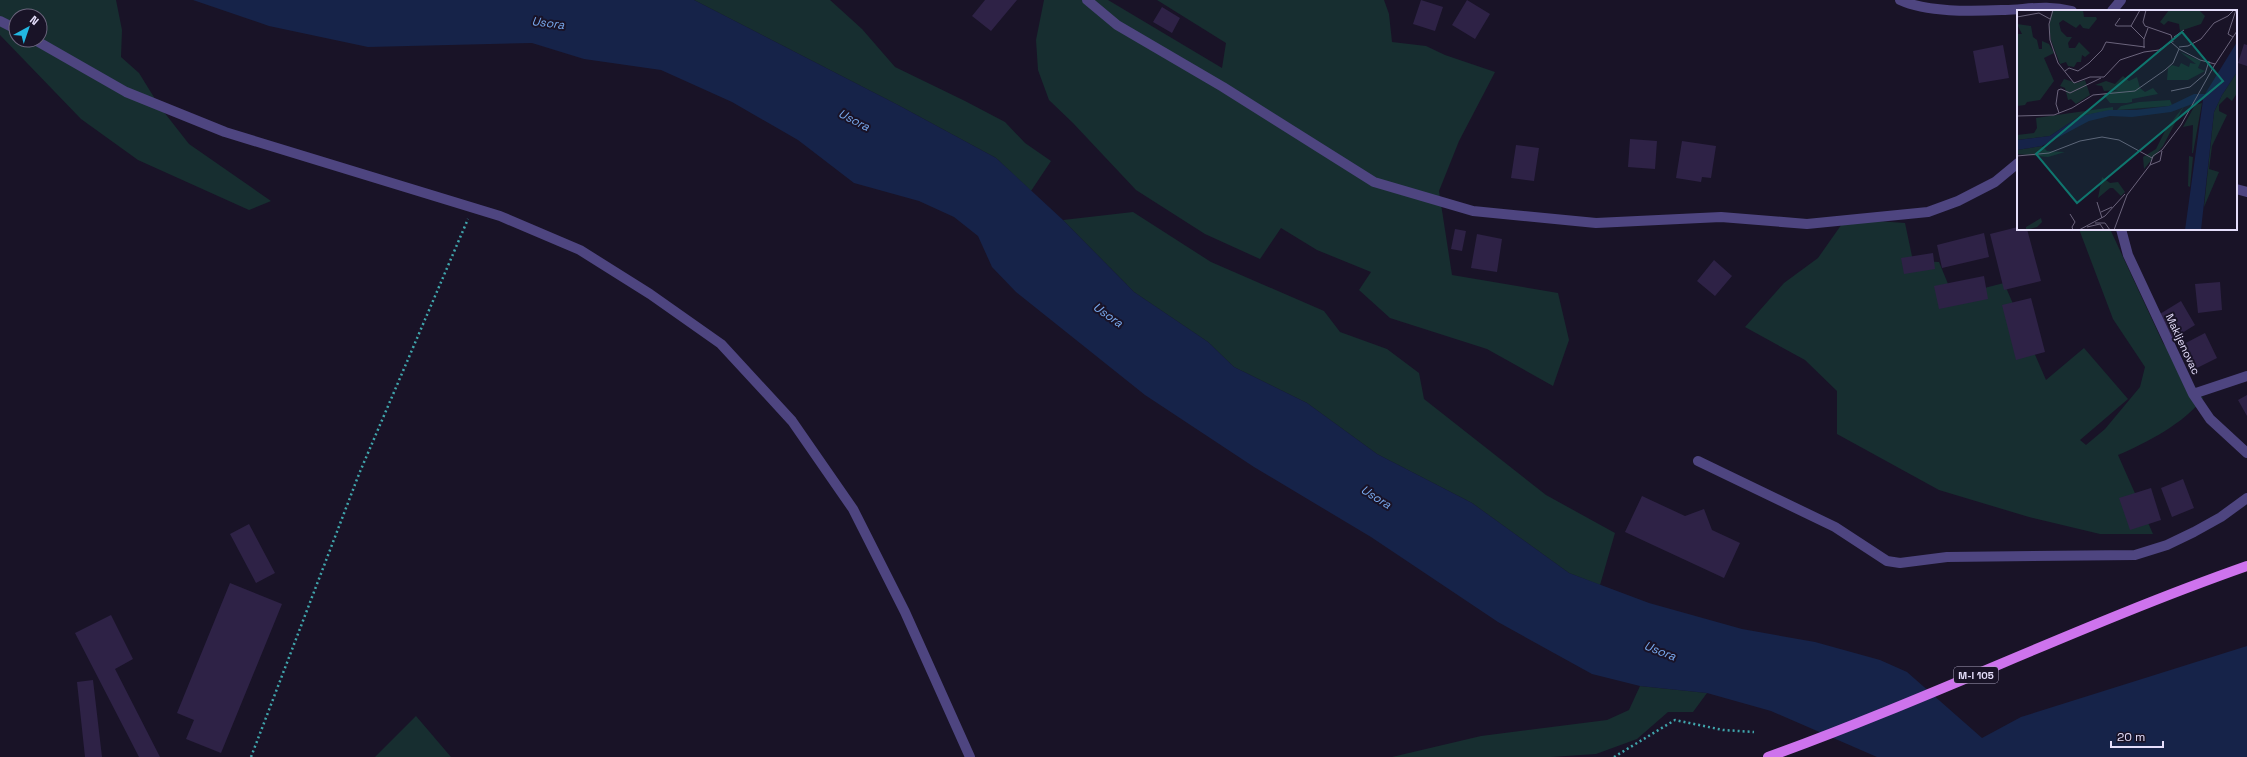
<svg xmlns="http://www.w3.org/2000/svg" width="2247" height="757" font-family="'Space Grotesk',sans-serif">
<rect width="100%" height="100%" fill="#191327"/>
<!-- green -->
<path fill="#172e30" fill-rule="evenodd" d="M0 0H116L122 30 121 57 139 73 160 107 189 144 271 201 249 210 138 160 81 119 0 35ZM16 16H40V40H16Z
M694 0H830L862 29 895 67 965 101 1005 122 1025 143 1051 161 1031 191 996 158 898 105Z
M1044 0H1108L1222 68 1226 43 1157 0H1384L1389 14 1392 42 1426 46 1445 55 1495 72 1459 141 1439 191 1452 275 1558 293 1569 340 1553 386 1487 349 1390 318 1359 290 1371 272 1317 250 1281 228 1260 259 1205 234 1136 190 1073 123 1049 100 1038 70 1036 40Z
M1133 212 1211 262 1324 311 1340 332 1387 349 1419 373 1424 399 1546 495 1615 533 1600 585 1569 573 1472 503 1377 454 1307 403 1234 367 1208 342 1134 292 1063 220Z
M1862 220 1905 223 1913 261 1939 262 1953 296 2004 283 2046 380 2084 348 2128 399 2080 440 2086 445 2105 429 2140 387 2145 367 2113 319 2079 229H2110L2163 343 2203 398C2185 423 2146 443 2118 455L2153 534H2100L2029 517 1939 490 1837 434V391L1805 360 1745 327 1784 283 1818 258 1844 221Z
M1640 686 1707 693 1693 712H1668L1637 739 1596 754 1551 757H1392L1481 736 1607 720 1629 710Z
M416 716 451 757H375Z"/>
<!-- water -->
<path fill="#162349" d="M193 0H694L898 105 996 158 1063 220 1134 292 1208 342 1234 367 1307 403 1377 454 1472 503 1569 573 1649 603 1742 629 1815 642 1880 660 1907 672 1982 738 2021 717 2247 646V757H1877L1771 711 1707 693 1640 686 1592 674 1498 622 1371 537 1254 467 1145 395 1016 292 992 267 978 236 954 217 919 201 854 183 798 140 732 102 661 70 584 59 532 43 368 47 269 26Z"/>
<!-- building -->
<path fill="#2e2246" d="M985 0H1017L991 31 972 16Z
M1421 0 1443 7 1435 31 1413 24Z
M1467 0 1490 14 1475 39 1452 25Z
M1162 7 1180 18 1172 33 1153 22Z
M2244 44 2247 45V66L2238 63Z
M2003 45 2009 78 1979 83 1973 51Z
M1630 139 1657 141 1655 169 1628 167Z
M1682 141 1716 146 1711 178 1702 177 1701 182 1676 178Z
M1516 145 1539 148 1534 181 1511 178Z
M2018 227V229H2027L2041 281 2004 290 1990 234Z
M1455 229 1466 231 1462 251 1451 249Z
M1984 233 1989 257 1942 268 1937 245Z
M1477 234 1502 239 1497 272 1471 268Z
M1933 253 1935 269 1904 274 1901 258Z
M1714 260 1732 276 1715 296 1697 281Z
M1984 276 1988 299 1939 309 1934 286Z
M2220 282 2222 310 2198 313 2195 284Z
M2031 298 2045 352 2016 360 2002 305Z
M2181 301 2195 325 2169 341 2155 317Z
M2205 333 2217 358 2191 371 2178 347Z
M2247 395V416L2238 400Z
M2183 479 2194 508 2172 517 2161 488Z
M2151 488 2161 520 2130 530 2119 498Z
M1642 496 1685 516 1704 509 1712 530 1740 543 1724 578 1625 532Z
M249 524 275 573 256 583 230 534Z
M230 583 282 604 221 753 186 739 194 720 177 713Z
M111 615 133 659 115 669 160 757H139L75 633Z
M93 680 102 757H85L77 682Z"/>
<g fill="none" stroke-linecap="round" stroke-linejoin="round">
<!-- path -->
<path stroke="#40a5ac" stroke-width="2.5" stroke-dasharray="2 3" stroke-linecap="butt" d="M251 757 359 474 468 219
M1614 757 1675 720 1723 730 1754 732"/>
<!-- minor -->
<path stroke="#4e4580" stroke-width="10" d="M1087 0 1117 25 1223 87 1374 182 1473 211 1596 223 1721 217 1807 224 1928 212 1958 201 1995 182 2018 163
M1900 0C1928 13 1974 11 2005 10 2030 9 2047 5 2072 11
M2112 11 2121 0
M0 21 16 29
M35 40 126 92 225 132 500 216 580 250 650 294 721 344 792 421 853 509 905 612 970 757
M2236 189 2247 192
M2121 229 2128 255 2193 394 2210 419 2247 453
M2193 394 2247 376
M1698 461 1835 527 1887 561 1900 563 1947 557 2135 555 2167 545 2194 532 2221 517 2247 498"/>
<!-- major -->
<path stroke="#ce73ed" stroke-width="10" d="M1768 757C1929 699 2085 623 2247 566"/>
</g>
<g text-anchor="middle" stroke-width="4" stroke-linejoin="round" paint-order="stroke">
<!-- shield labels -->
<rect fill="#191327" stroke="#a8a1bb" stroke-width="1" x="1954" y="667" width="44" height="16" rx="3"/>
<g font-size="10" font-weight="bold" fill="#e5defb">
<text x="1976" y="679">M-I 105</text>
</g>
<!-- street labels -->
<g font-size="11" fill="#e5defb" stroke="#191327">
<text transform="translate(2183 344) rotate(65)" y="4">Makljenovac</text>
</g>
<!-- water labels -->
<g font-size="12" font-style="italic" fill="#79a9ed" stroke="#191327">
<text transform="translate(548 23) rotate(7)" y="4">Usora</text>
<text transform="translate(854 120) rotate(27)" y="4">Usora</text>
<text transform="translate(1108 315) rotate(35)" y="4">Usora</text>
<text transform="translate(1376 497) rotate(32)" y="4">Usora</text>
<text transform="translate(1660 651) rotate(21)" y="4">Usora</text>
</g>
</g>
<!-- overview -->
<g transform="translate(2017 10)">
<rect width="220" height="220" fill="#191327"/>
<path d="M35 0H66L67 7H79L80 9 72 19 66 18 63 14 59 18 46 10 42 13 44 21 50 27H55L51 33 52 38H58L62 32 73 43 68 47 65 45 64 52H60L57 57 51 56 49 52 43 54 34 30 32 18ZM152 0H182L188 6 184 14 163 21 162 14 151 11 147 15 143 12ZM0 14 14 16 16 27 20 30 22 39H25V31L32 34 37 43 27 48 37 71 23 90 10 92 8 95 0 96V24H5ZM163 42 184 51 181 58 188 61 171 70H150L151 58 155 55 162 57 164 53 172 57 173 53 179 54ZM220 62V83L215 91 210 87 202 95V101L210 105 195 136 192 159 202 162 187 197 197 102 205 85ZM106 66 112 71 120 67 123 78 128 82 136 78 141 84 115 89V92L110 93H93L86 84 101 80 87 81 85 76 78 75 89 71 98 74ZM47 69 60 73 68 70 73 85 59 94 54 89 51 90 48 78 43 76ZM153 90 155 95 152 96 100 100 104 96 122 92ZM185 93 176 143H175L176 115 166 117 178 95ZM167 96 146 136 127 159 126 147 139 139 149 119ZM96 97V100L63 106 33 126 0 130V125L17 123 20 118 19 108ZM25 136 30 141 48 142 31 147 0 144V140ZM172 146 176 147 173 177 171 176ZM85 167 93 173 101 172 108 182 104 186 96 178H93L81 188ZM24 208 25 212 20 217 9 220V217Z" fill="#172e30"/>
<path d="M220 32V62L205 85 197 102 184 220H168L186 90 154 102 115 107 93 106 72 111 25 136 0 140V130L33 126 63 106 92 100H119L152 96 177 84H188Z" fill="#162349"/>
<path fill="none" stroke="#6b647c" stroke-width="1" d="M36 0 32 14 33 30 41 53 57 73 73 67H87L103 50 127 42 142 40 154 32 162 39M123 0 114 16 127 29M129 0 126 12 128 16 154 25 156 32M0 7 22 3 33 9M103 8 98 15 100 16H114M157 27 167 20M216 27 211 24 219 0M162 37 171 36 184 29 197 13 211 6 216 1M127 38V29L131 18M162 39 183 50 198 54M48 61 52 58 61 61 72 53 85 40 89 32 128 37M154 81 173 77 188 64 192 51M42 103 39 94 41 80 44 79 53 83 84 68M0 106 37 105 55 98 76 85 118 81 148 60 156 53 162 39M0 146 32 143 63 131 85 127 102 130 135 148M133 155 136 146 145 140 164 115 197 56 220 21M80 192 85 208M84 202 95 197M53 204 58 212 55 217 56 220M78 213H88L93 220M70 217 83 214 87 220M62 220 88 206 108 184M97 220 110 185 133 155 143 151 145 141"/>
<path fill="#0f766e" fill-opacity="0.15" stroke="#0f766e" stroke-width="2" d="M165 22 206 71 60 193 19 144Z"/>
<rect width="220" height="220" fill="none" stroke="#e5defb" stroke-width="2"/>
</g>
<!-- north arrow -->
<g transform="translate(28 28) rotate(40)"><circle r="19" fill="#191327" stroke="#6b647c"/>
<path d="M0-3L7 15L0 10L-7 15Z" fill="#22b7e2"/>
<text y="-6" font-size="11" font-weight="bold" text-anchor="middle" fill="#e5defb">N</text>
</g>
<!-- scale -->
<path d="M2111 741v6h52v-6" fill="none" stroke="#e5defb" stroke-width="2"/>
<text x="2117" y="741" font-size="12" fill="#e5defb" stroke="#191327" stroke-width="3" paint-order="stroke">20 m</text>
</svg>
